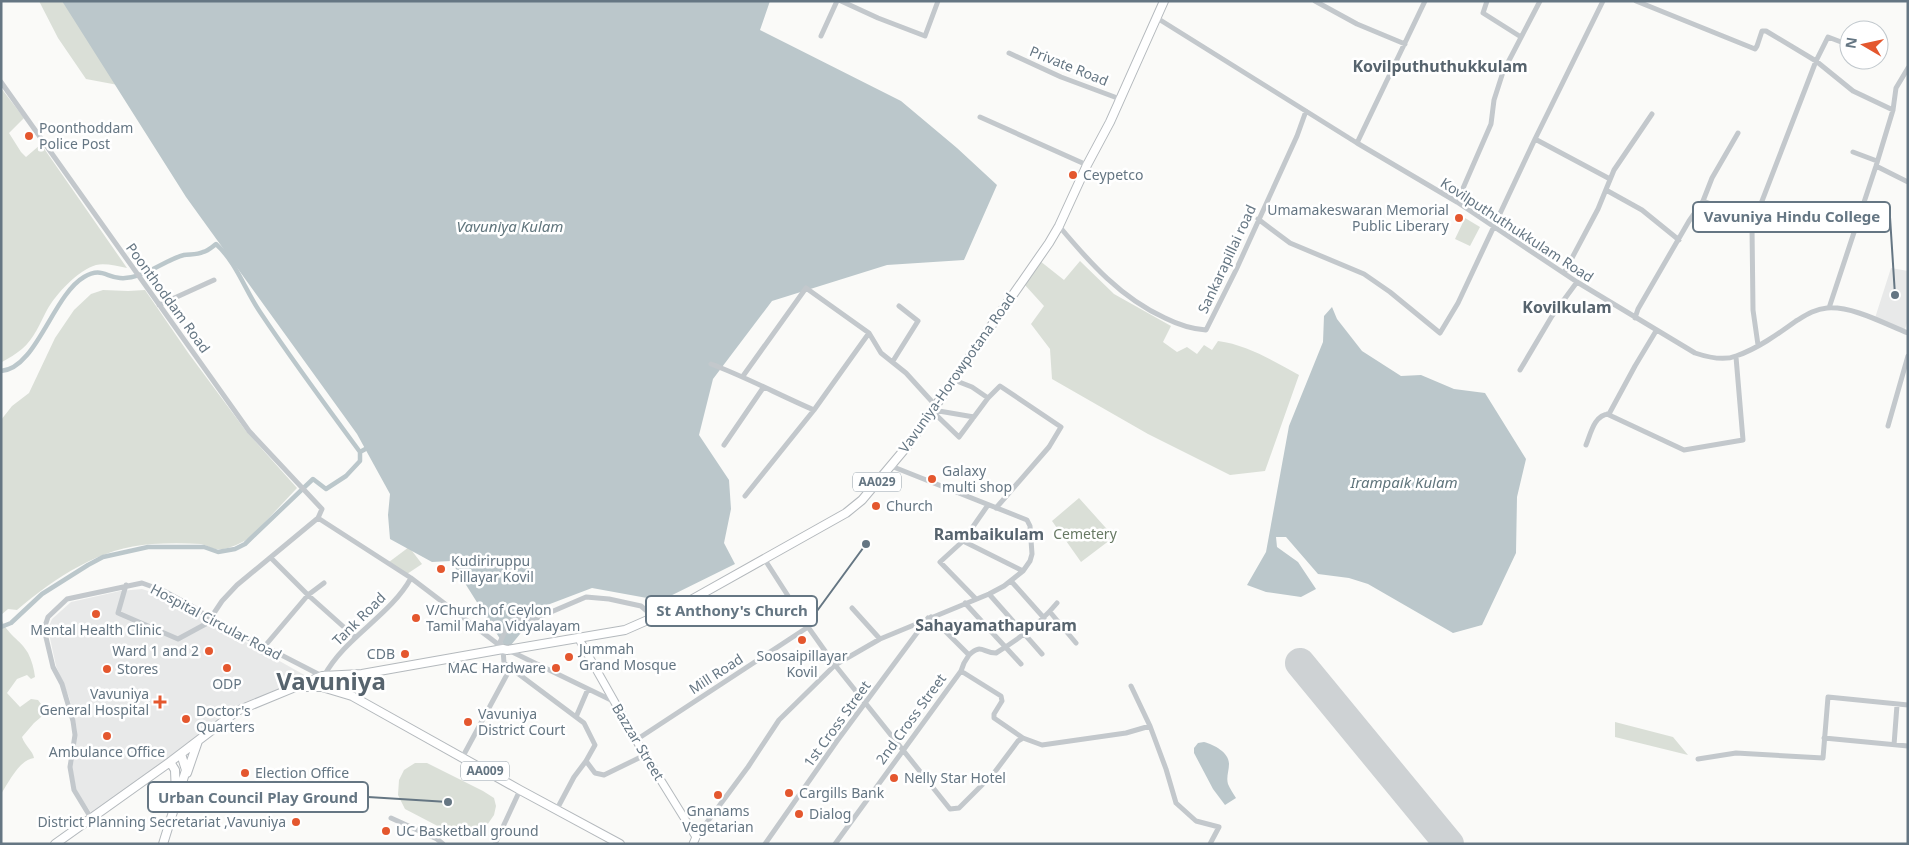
<svg xmlns="http://www.w3.org/2000/svg" width="1909" height="845" font-family="'Noto Sans',sans-serif">
<rect width="100%" height="100%" fill="#fafaf8"/>
<!-- built -->
<path fill="#e8e9e9" d="M1891 268 1908 271V320L1904 332 1875 318Z
M142 589 164 596 308 677 238 707 92 814 76 790 72 767 77 735 76 724 69 697 56 666 48 629 52 619 71 602 120 591Z"/>
<!-- green -->
<path fill="#dadfd7" d="M39 1H77L118 85 86 79 58 38Z
M1 88 24 118 9 133 21 152 26 157 40 145 43 147 127 268C117 266 105 263 96 265 78 270 56 294 47 310 40 323 34 339 22 349 16 354 9 358 2 362Z
M1465 218 1480 227 1470 246 1455 239Z
M1040 261 1064 280 1080 261 1114 294 1171 326 1163 342 1177 352 1187 347 1197 354 1204 345 1212 350 1218 341C1248 345 1273 361 1299 375L1265 471 1230 475 1148 434 1052 379 1050 349 1031 324 1044 306 1024 284Z
M103 290 128 291 145 290 189 354 246 431 297 488 251 537C241 543 227 551 215 549 210 548 206 545 201 544 185 543 168 543 152 544 100 547 55 578 17 610L8 609 1 615V420L12 406 29 393 55 338 74 310 91 294Z
M1079 498 1114 537 1081 562 1052 521Z
M409 547 422 564 407 574 389 562Z
M1 618C6 634 21 640 28 653 32 661 34 669 35 677L31 679 27 675 17 679 7 693 20 707 31 699 38 700 47 712 34 723 22 737C25 746 33 751 34 758 19 760 9 782 1 794Z
M1615 722 1673 737 1688 755 1615 737Z
M415 763H427L483 791 494 798 496 806 494 815 483 831 474 835 451 833 405 809 398 795 399 780 404 770Z"/>
<!-- water -->
<path fill="#bbc7cb" d="M62 1H770L760 30 901 101 957 148 997 185 964 260 887 265 772 301 713 379 699 435 729 480 731 509 724 543 735 564 652 605 647 598 592 588 542 607 507 650 451 561 432 562 390 539 388 515 390 494 357 434 186 197Z
M1332 307 1337 319 1362 351 1401 376 1421 375 1454 389 1485 393 1526 459 1517 497 1516 553 1482 625 1453 633 1368 584 1349 578 1318 574 1286 537H1276L1277 547 1298 562 1316 589 1301 597 1266 592 1247 585 1266 552 1289 426 1323 342 1324 316Z
M1204 742C1214 745 1229 752 1229 764 1229 771 1226 777 1228 784 1230 789 1233 793 1236 798L1225 805 1213 789 1194 753V748L1198 743Z"/>
<g fill="none" stroke-linecap="round" stroke-linejoin="round">
<!-- canal -->
<path stroke="#bbc7cb" stroke-width="4.5" d="M1 371C36 369 53 295 84 277 101 267 106 277 120 278 142 280 164 260 184 255 190 254 197 255 203 252 208 251 212 247 216 244 236 262 245 290 260 312 292 360 326 406 360 452L369 447
M1 627 11 623 42 594 88 565 103 557 148 547H204L218 552 235 549 245 544 313 479 326 489 346 476 360 461V452"/>
<!-- runway -->
<path stroke="#ced2d4" stroke-width="30" d="M1300 663 1449 844"/>
<!-- major casing -->
<g stroke="#b5babe" stroke-width="9">
<path id="major" d="M579 639 639 745 696 837 693 844"/>
</g>
<!-- highway casing -->
<g stroke="#b4b9bd" stroke-width="10">
<path id="highway" d="M300 687H322L352 696 520 790 620 844
M323 687 353 677
M170 762 175 770 176 795
M187 773 198 741
M55 844 170 762 237 711 322 676 362 674 503 649 507 650 625 630 682 605 846 513 862 500 909 444 1049 243 1059 226 1087 165 1110 122 1164 1
M163 844 186 770 181 754"/>
</g>
<!-- minor -->
<path stroke="#c3c8cc" stroke-width="5" d="M841 1 878 18 925 36 938 1
M1315 1 1357 24 1405 44
M1487 1 1483 13 1521 37
M1636 1 1755 49 1757 46 1762 31H1766L1816 61 1853 91 1893 110
M1157 18 1357 143 1457 202 1577 282 1695 353C1707 357 1724 361 1736 356 1757 349 1778 334 1796 321 1806 315 1815 309 1827 308 1853 306 1885 324 1908 333
M821 36 837 1
M1009 53 1061 77 1120 99
M1 82 249 431 322 509 318 518 237 585 222 601 214 613 213 620 178 639 118 613 126 585
M980 117 1087 165
M1535 139 1610 179
M1357 143 1425 1
M1853 152 1877 161
M1876 166 1908 182
M1606 190 1642 210 1679 240
M1703 201 1719 207 1752 227
M1457 202 1491 124 1494 100 1503 72 1540 1
M1258 219 1290 243 1364 274 1390 292 1440 333 1458 303 1535 139 1603 1
M1059 226C1090 263 1121 298 1165 318 1179 325 1191 329 1206 330L1236 270 1297 136 1306 111
M1564 273 1598 209 1614 170 1652 114
M159 305 214 280
M1829 308 1876 166 1893 110 1896 88 1908 68
M1635 318 1638 309 1689 221 1703 201 1712 178 1738 133
M1758 345 1753 310 1752 227 1816 61 1828 37 1849 45
M893 361 918 321 899 306
M711 364C746 377 779 395 814 410L869 333 881 353 906 373 936 406
M1520 370 1552 316 1577 282
M743 376 806 288 869 333
M954 380 972 387 988 398
M933 410 974 417
M932 411 959 437 988 398 1000 386 1061 427 1049 447 996 508
M1607 414 1684 450 1743 440 1736 357
M1888 426 1908 356
M724 445 763 388
M1586 445C1591 433 1594 415 1609 414L1635 366 1656 331
M745 496 814 410
M318 518 411 578 503 648
M963 541 1023 571
M271 558 308 595 355 637
M765 560 808 627 835 665 950 809 959 808 994 773 1018 741 1023 738 1042 745 1126 733 1150 726
M1011 581 1044 618
M989 594 1042 654
M976 599 940 562 963 541 988 505
M965 603 1021 664
M852 608 880 639
M1050 612 1076 643
M931 617 969 655C981 643 983 653 996 653 1019 639 1040 624 1057 603
M264 647 308 595 324 583
M508 650 613 701
M961 671 964 663 969 655
M324 676C345 637 390 616 411 578
M1131 686 1150 726 1166 769 1176 803 1196 821 1219 827 1210 844
M576 717 588 689
M1824 738 1908 746
M636 740 808 627
M1894 745 1897 705
M462 758 510 669
M1698 759 1736 753 1823 758 1828 697 1908 705
M586 761 595 773 604 775 645 755
M557 809 574 777 586 761 595 745 584 723 504 663 503 649 500 642 510 621 537 618 586 597 609 599 641 606 648 612 652 620
M91 818 74 790 70 767 75 735 73 721 62 684 53 667 44 629 48 617 67 599 142 583 164 591 195 608 213 620 322 676
M391 818 437 839 443 844
M696 837 748 767 779 720 835 665 880 639 989 594 1004 586 1023 571 1030 561 1032 554 1030 526 1027 520 891 466
M495 844 520 790
M765 844 837 741 928 618
M835 844 961 671 1001 696 1002 701 994 714V718L1023 738"/>
<!-- major -->
<use href="#major" stroke="#fff" stroke-width="7"/>
<!-- highway -->
<use href="#highway" stroke="#fff" stroke-width="8"/>
</g>
<!-- markers -->
<g fill="#e4572e" stroke="#fff" stroke-width="2">
<circle cx="29" cy="136" r="5"/>
<circle cx="1073" cy="175" r="5"/>
<circle cx="1459" cy="218" r="5"/>
<circle cx="932" cy="479" r="5"/>
<circle cx="876" cy="506" r="5"/>
<circle cx="441" cy="569" r="5"/>
<circle cx="96" cy="614" r="5"/>
<circle cx="416" cy="618" r="5"/>
<circle cx="802" cy="640" r="5"/>
<circle cx="209" cy="651" r="5"/>
<circle cx="405" cy="654" r="5"/>
<circle cx="569" cy="657" r="5"/>
<circle cx="227" cy="668" r="5"/>
<circle cx="556" cy="668" r="5"/>
<circle cx="107" cy="669" r="5"/>
<path d="M157.5 694.5h5v5h5v5h-5v5h-5v-5h-5v-5h5z"/>
<circle cx="186" cy="719" r="5"/>
<circle cx="468" cy="722" r="5"/>
<circle cx="107" cy="736" r="5"/>
<circle cx="245" cy="773" r="5"/>
<circle cx="894" cy="778" r="5"/>
<circle cx="789" cy="793" r="5"/>
<circle cx="718" cy="795" r="5"/>
<circle cx="799" cy="814" r="5"/>
<circle cx="296" cy="822" r="5"/>
<circle cx="386" cy="831" r="5"/>
</g>
<g text-anchor="middle" stroke-width="5" stroke-linejoin="round" paint-order="stroke">
<!-- shield labels -->
<g fill="#fff" stroke="#939fa8" stroke-width="1">
<rect x="853" y="472.5" width="48" height="19" rx="4"/>
<rect x="461" y="761.5" width="48" height="19" rx="4"/>
</g>
<g font-size="12" font-weight="bold" fill="#657683">
<text x="877" y="486">AA029</text>
<text x="485" y="775">AA009</text>
</g>
<!-- street labels -->
<g font-size="14" fill="#657683" stroke="#fff">
<text transform="translate(1069 66) rotate(22)" y="5">Private Road</text>
<text transform="translate(1517 230) rotate(33)" y="5">Kovilputhuthukkulam Road</text>
<text transform="translate(1227 259) rotate(-65)" y="5">Sankarapillai road</text>
<text transform="translate(168 298) rotate(54)" y="5">Poonthoddam Road</text>
<text transform="translate(957 373) rotate(-55)" y="5">Vavuniya-Horowpotana Road</text>
<text transform="translate(359 619) rotate(-45)" y="5">Tank Road</text>
<text transform="translate(216 622) rotate(28)" y="5">Hospital Circular Road</text>
<text transform="translate(716 674) rotate(-33)" y="5">Mill Road</text>
<text transform="translate(911 719) rotate(-54)" y="5">2nd Cross Street</text>
<text transform="translate(837 724) rotate(-54)" y="5">1st Cross Street</text>
<text transform="translate(638 742) rotate(59)" y="5">Bazzar Street</text>
</g>
<!-- poi labels -->
<g font-size="14" fill="#657683" stroke="#fff" text-anchor="start">
<text x="39" y="133">Poonthoddam<tspan x="39" dy="16">Police Post</tspan></text>
<text x="1083" y="180">Ceypetco</text>
<text x="1449" y="215" text-anchor="end">Umamakeswaran Memorial<tspan x="1449" dy="16">Public Liberary</tspan></text>
<text x="942" y="476">Galaxy<tspan x="942" dy="16">multi shop</tspan></text>
<text x="886" y="511">Church</text>
<text x="451" y="566">Kudiriruppu<tspan x="451" dy="16">Pillayar Kovil</tspan></text>
<text x="426" y="615">V/Church of Ceylon<tspan x="426" dy="16">Tamil Maha Vidyalayam</tspan></text>
<text x="96" y="635" text-anchor="middle">Mental Health Clinic</text>
<text x="579" y="654">Jummah<tspan x="579" dy="16">Grand Mosque</tspan></text>
<text x="199" y="656" text-anchor="end">Ward 1 and 2</text>
<text x="395" y="659" text-anchor="end">CDB</text>
<text x="802" y="661" text-anchor="middle">Soosaipillayar<tspan x="802" dy="16">Kovil</tspan></text>
<text x="546" y="673" text-anchor="end">MAC Hardware</text>
<text x="117" y="674">Stores</text>
<text x="227" y="689" text-anchor="middle">ODP</text>
<text x="149" y="699" text-anchor="end">Vavuniya<tspan x="149" dy="16">General Hospital</tspan></text>
<text x="196" y="716">Doctor's<tspan x="196" dy="16">Quarters</tspan></text>
<text x="478" y="719">Vavuniya<tspan x="478" dy="16">District Court</tspan></text>
<text x="107" y="757" text-anchor="middle">Ambulance Office</text>
<text x="255" y="778">Election Office</text>
<text x="904" y="783">Nelly Star Hotel</text>
<text x="799" y="798">Cargills Bank</text>
<text x="718" y="816" text-anchor="middle">Gnanams<tspan x="718" dy="16">Vegetarian</tspan></text>
<text x="809" y="819">Dialog</text>
<text x="286" y="827" text-anchor="end">District Planning Secretariat ,Vavuniya</text>
<text x="396" y="836">UC Basketball ground</text>
</g>
<!-- park labels -->
<g font-size="14" fill="#687a64" stroke="#fff">
<text x="1085" y="539">Cemetery</text>
</g>
<!-- water labels -->
<g font-size="15" font-style="italic" fill="#60757c" stroke="#fff">
<text x="510" y="232">Vavuniya Kulam</text>
<text x="1404" y="488">Irampaik Kulam</text>
</g>
<!-- quarter labels -->
<g font-size="16" font-weight="bold" fill="#57646e" stroke="#fff">
<text x="1440" y="72">Kovilputhuthukkulam</text>
<text x="1567" y="313">Kovilkulam</text>
<text x="989" y="540">Rambaikulam</text>
<text x="996" y="631">Sahayamathapuram</text>
</g>
<!-- town labels -->
<g font-size="24" font-weight="bold" fill="#57646e" stroke="#fff">
<text x="331" y="690">Vavuniya</text>
</g>
</g>
<!-- callouts -->
<path fill="none" stroke="#657683" stroke-width="2" d="M1895 295L1890 217M866 544L817 611M448 802L368 797"/>
<g fill="#657683" stroke="#fff" stroke-width="2">
<circle cx="1895" cy="295" r="5"/>
<circle cx="866" cy="544" r="5"/>
<circle cx="448" cy="802" r="5"/>
</g>
<g fill="#fff" stroke="#657683" stroke-width="2">
<rect x="1693" y="202" width="197" height="30" rx="5"/>
<rect x="646" y="596" width="171" height="30" rx="5"/>
<rect x="148" y="782" width="220" height="30" rx="5"/>
</g>
<g font-size="15" text-anchor="middle" font-weight="bold" fill="#657683">
<text x="1792" y="222">Vavuniya Hindu College</text>
<text x="732" y="616">St Anthony's Church</text>
<text x="258" y="803">Urban Council Play Ground</text>
</g>
<!-- border -->
<rect width="1909" height="845" fill="none" stroke="#657683" stroke-width="5"/>
<!-- north arrow -->
<g transform="translate(1864 45) rotate(279)"><circle r="24" fill="#ffffff" stroke="#c1c8cd"/>
<path d="M0-4L9 19L0 12L-9 19Z" fill="#e4572e"/>
<text y="-8" font-size="14" font-weight="bold" text-anchor="middle" fill="#657683">N</text>
</g>
</svg>
